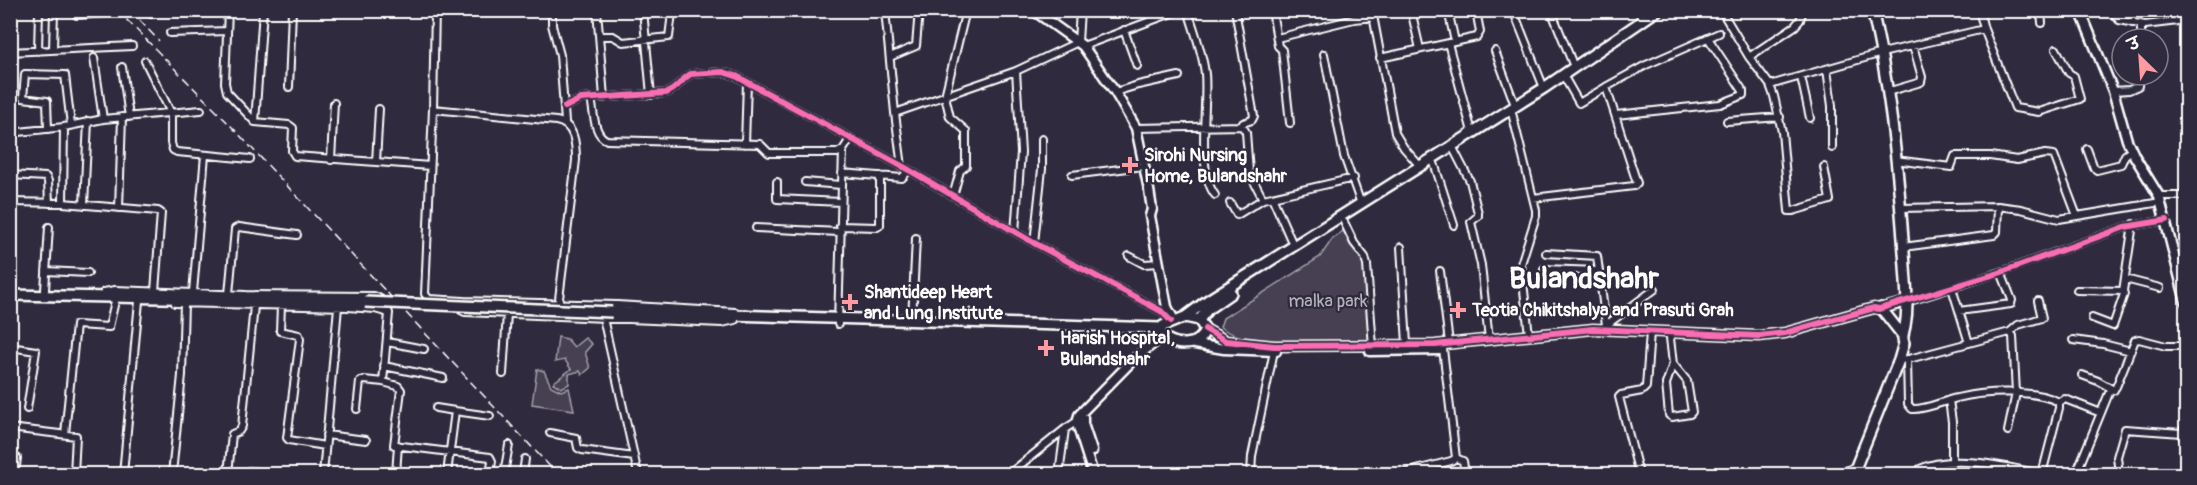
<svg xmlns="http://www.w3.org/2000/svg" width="2197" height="485" font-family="Pangolin,'Playpen Sans Deva',sans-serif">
<rect width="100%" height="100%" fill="#2f2a3d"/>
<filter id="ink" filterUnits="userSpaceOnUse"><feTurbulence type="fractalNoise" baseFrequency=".0167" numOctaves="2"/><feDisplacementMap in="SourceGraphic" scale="12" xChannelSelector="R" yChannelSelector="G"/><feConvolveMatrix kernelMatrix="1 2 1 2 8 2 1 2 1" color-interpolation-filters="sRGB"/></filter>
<g filter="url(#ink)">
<!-- green -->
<path fill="#464152" stroke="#a2a0a8" stroke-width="1.5" d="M1349 227 1368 271 1375 343C1334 343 1254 351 1220 327L1223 318 1320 257 1333 238Z
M558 337 567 339 574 347 585 338 592 344 585 352 590 368 582 375 580 371 569 374V384L561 388 553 383 571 369 565 360 555 362Z
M537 369 544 371 551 386 561 391 569 388 574 410 532 404Z"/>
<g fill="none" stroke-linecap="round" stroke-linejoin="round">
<!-- street casing -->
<g stroke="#fff" stroke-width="10">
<path id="street" d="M76 10 77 15 109 13
M151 10V14
M228 10 225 83 227 92 255 122 289 125 293 128 292 151 295 156 430 166
M435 10 433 109 556 121C575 124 576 144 576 160L558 307
M552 10V25L560 55 565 122
M597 10 604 98
M643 10 651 95
M885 10 895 113
M1188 10C1194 31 1203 53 1205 74 1208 104 1196 171 1215 195
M1235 10 1254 116 1252 120 1243 123 1242 126
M1272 10 1278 46 1282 50 1290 123
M1372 10 1395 133 1404 148 1420 166
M1411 10 1420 49
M1448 10 1455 42
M1513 10 1544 88
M1551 10 1574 67
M1639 10 1640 14
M1721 10 1749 57 1770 85 1774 96 1782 132 1789 211H1793L1830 200 1824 167
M2041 10 2042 23
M2111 10 2119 20 2145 25 2186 20
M1272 12 1281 10
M2132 23 2133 10
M1984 29 2015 108 2039 112 2080 99 2074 76 2069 73 2056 49
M1124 30 1137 66
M170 33 227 31
M599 36H613L623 42 669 37 672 13 695 10
M1277 38 1354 19 1374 17
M2141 39V25
M1448 43 1472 132
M1083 46 1180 10
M53 50 54 10
M38 51 39 10
M1495 51 1515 105
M10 52 132 46
M1324 54 1344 156 1361 204
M890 57 916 46 919 10
M1749 57 1795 26 1800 20 1803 10
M94 58 103 119
M1380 58 1477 37 1480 32 1476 10
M145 61 171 113V143L173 150 177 152 250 159
M122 67 129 117
M1827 69 1832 106V148
M1801 77 1810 118
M1770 85 1882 53 1984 29 1979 10
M289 87 292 10
M1606 87 1646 65 1719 33
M2113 91 2129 90 2138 86 2139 75
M1115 92 1138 85 1179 76
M1887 92 1921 82 1922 77 1913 46
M591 98C594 111 593 135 607 140L760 144 769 153H837L843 150 850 139
M565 107 581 99 666 93C677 90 681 79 691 74L723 72 736 76 909 170 1034 243 1161 311 1171 321
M433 109 425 294 429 299 464 301
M1512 113 1536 210V216L1521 264 1529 335
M1616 115 1720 104 1743 95V91L1710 41
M1727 121 1780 117
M255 122 263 10
M64 127 63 203 158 211 161 213 155 291
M1136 128 1242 126 1246 132 1249 172 1263 199 1354 178
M48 129 47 101 23 98 25 74 65 75 71 125
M10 133 64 127 103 119 201 110
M745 144 747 82
M2087 149 2094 168 2097 170 2121 164 2125 155 2132 150
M1454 150 1470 181 1478 213V216L1471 222 1481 265 1489 340
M331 160 334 103
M1895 160 1951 167 1955 156H1990L2017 160 2045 154 2054 155 2077 216
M376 162 379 109
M1434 163 1454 225
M902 167 895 113 1016 71 1078 42 1080 10
M842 173 902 178 909 170
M10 175 46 177 48 181 49 203
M1072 175 1144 166
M777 182V199L841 202
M805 182 841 185
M953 196 960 171 966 166V131L950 117 945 96 966 10
M2159 196H2186
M1272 197 1294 247
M1533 198 1634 186 1637 183 1606 87 1579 103 1563 75
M10 202 63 203
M1230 203 1237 215 1263 199
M84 205 88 121
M119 208 122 117
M1901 208 1998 206 2021 209 2059 219 2161 202
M1344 222 1354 243 1365 257 1367 265 1373 347
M840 226 877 227 880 225V176
M756 228 839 232
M1015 232 1021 152 1016 71
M1034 243 1042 169V139
M1401 247 1407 344
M1903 247 1994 235 1997 232 1998 206
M1546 253 1597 256 1606 325
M1129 256 1144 264 1159 263
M1544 269 1598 271
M46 271 88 273
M1440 271 1449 343
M2125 279 2160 288
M1952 288 1969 343
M45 290 49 227
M2077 290 2123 291 2133 224
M104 292 115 290 246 295 374 296C383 299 386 304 389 313L383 382 398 386 401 390 394 445 490 457 492 461 490 474
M193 292 205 155
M229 294 235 229 239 227 297 235
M1907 302 2001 272 2125 227 2167 220
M175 303 348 307 375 309 389 313
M281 306 280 331 299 335 300 339 287 438 289 440 325 446
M1959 311 2011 304 2012 300 2001 272
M735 312 617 305 464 301 461 303V310L465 312 722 323 735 320
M603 318 638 474
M2092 318 2113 326 2124 294 2123 291
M912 320 916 238
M838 324 843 150
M1605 326 1655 289
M2010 332 2018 325 2042 318 2038 301
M1670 338 1673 364 1666 384 1669 415 1672 417 1690 414 1692 412 1687 381 1673 364
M2073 340 2103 344 2131 351
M387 342 424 349
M10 347 36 351 27 409
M1907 359 1908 404 1912 409C1926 410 1943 401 1957 398 1985 391 2033 389 2059 402V408L2042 474
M1905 360 2010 332 2013 336 2016 393 2008 431
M384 366 443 378
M503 374 507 314
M2082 375 2098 381 2114 390
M1949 400 1952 422V462
M2059 402 2065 399 2101 413
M436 408 455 411 447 474
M357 409 360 381 364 380 383 382
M455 411 490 416
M10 428 76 436 74 474
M550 433 576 438 578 448 582 450 634 457
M2182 433 2186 423
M65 434 76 325 109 327 115 301
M326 435 366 440
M10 455 17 458 15 474
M1456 458 1463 461 1465 474
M249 471 275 474
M1154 471 1155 474
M123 474 139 301
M172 474 182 375 184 303
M228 474 232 434 239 431 242 426 254 306
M323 474 338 307
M396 474 398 445
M504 474 509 445
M523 474 525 459
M1009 474 1065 429 1079 420
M1059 474 1065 429
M1251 474 1252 456 1274 351
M1401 474 1451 461 1456 458 1443 349
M1639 474 1619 397 1621 395 1642 391 1646 387 1650 332
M1841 474 1856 466
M1918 474 1920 469C1951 453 2008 467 2041 474
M2076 474 2109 393 2116 387 2135 340 2139 339 2166 346H2186
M2119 474 2117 457 2125 429 2182 433 2186 450"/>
</g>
<!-- secondary casing -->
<g stroke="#fff" stroke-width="13">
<path id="secondary" d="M1033 10 1083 46 1115 92 1136 128 1149 190 1152 209 1150 216 1167 307 1174 320
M2080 10 2113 91 2127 140 2135 157 2159 196 2186 302
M1205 329 1226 341 1274 346 1435 345 1593 329 1759 336 1785 333 1874 308 1879 309 1907 302
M1189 343 1224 349 1276 351
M1370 351 1441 350
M1083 418V424L1092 451
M1093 474 1077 424 1079 415 1135 358 1163 336"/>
</g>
<!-- primary casing -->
<g stroke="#fff" stroke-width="14">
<path id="primary" d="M10 295 365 302
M1881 308 1903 336
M612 312 725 317 731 315 1161 328
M1185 317 1208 300 1544 88 1658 10
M1185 317 1199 320 1205 329C1201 349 1168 348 1160 331L1163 326Z
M1199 320 1208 309 1231 293
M1853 474 1899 360 1904 343C1901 337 1904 332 1905 326 1909 306 1906 286 1905 266 1899 181 1892 94 1872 10"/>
</g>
<!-- street -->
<use href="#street" stroke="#2f2a3d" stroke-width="6"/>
<!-- secondary -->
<use href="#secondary" stroke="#2f2a3d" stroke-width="8"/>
<!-- primary -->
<use href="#primary" stroke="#2f2a3d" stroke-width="9"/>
<!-- rail -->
<path stroke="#fff" stroke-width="1.5" stroke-dasharray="9 4.5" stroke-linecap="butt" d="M117 10 232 127 557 474
M130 10 159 41"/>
<!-- primary-bridge casing -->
<g stroke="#fff" stroke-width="14" stroke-linecap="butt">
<path id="primary-bridge" d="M365 302 612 312"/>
</g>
<!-- primary-bridge -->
<use href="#primary-bridge" stroke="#2f2a3d" stroke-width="9"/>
<!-- cycleway casing -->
<g stroke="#2f2a3d" stroke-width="10">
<path id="cycleway" d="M565 107 581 99 666 93C677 90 681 79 691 74L723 72 736 76 909 170 1034 243 1161 311 1171 321
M1205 329 1226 341 1274 346 1435 345 1593 329 1759 336 1785 333 1874 308 1879 309 1999 273 2125 227 2167 220"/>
</g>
<!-- cycleway -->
<use href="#cycleway" stroke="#f96db3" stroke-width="6"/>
</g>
</g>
<!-- markers -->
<g fill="#ff9aa2" stroke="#2f2a3d" stroke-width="2">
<path d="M1127 156h6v6h6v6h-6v6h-6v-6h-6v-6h6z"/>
<path d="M847 293h6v6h6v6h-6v6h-6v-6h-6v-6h6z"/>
<path d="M1455 301h6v6h6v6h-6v6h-6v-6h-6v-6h6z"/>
<path d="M1043 339h6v6h6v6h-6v6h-6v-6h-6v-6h6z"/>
</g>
<g text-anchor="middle" stroke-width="4.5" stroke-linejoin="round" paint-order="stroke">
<!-- poi labels -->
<g font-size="18" font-weight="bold" fill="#fff" stroke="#2f2a3d" text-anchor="start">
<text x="1144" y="161">Sirohi Nursing<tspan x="1144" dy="21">Home, Bulandshahr</tspan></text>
<text x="864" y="298">Shantideep Heart<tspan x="864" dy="21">and Lung Institute</tspan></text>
<text x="1472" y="316">Teotia Chikitshalya and Prasuti Grah</text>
<text x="1060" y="344">Harish Hospital,<tspan x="1060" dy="21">Bulandshahr</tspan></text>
</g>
<!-- park labels -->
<g font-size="18" fill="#b5b3ba" stroke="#2f2a3d">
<text x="1328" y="307">malka park</text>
</g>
<!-- town labels -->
<g font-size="30" font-weight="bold" fill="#fff" stroke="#2f2a3d">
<text x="1584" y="288">Bulandshahr</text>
</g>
</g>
<!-- margin -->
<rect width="2197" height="485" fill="none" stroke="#2f2a3d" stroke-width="36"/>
<rect x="18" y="18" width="2161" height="449" fill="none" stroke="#fff" stroke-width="2" filter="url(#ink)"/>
<!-- north arrow -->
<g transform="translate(2140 57) rotate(335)"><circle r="28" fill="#2f2a3d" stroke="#827f8b" stroke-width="1.5"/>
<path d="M0-4.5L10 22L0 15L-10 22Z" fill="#ff9aa2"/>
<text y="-9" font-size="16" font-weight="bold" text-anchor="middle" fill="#ffffff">उ</text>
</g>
</svg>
